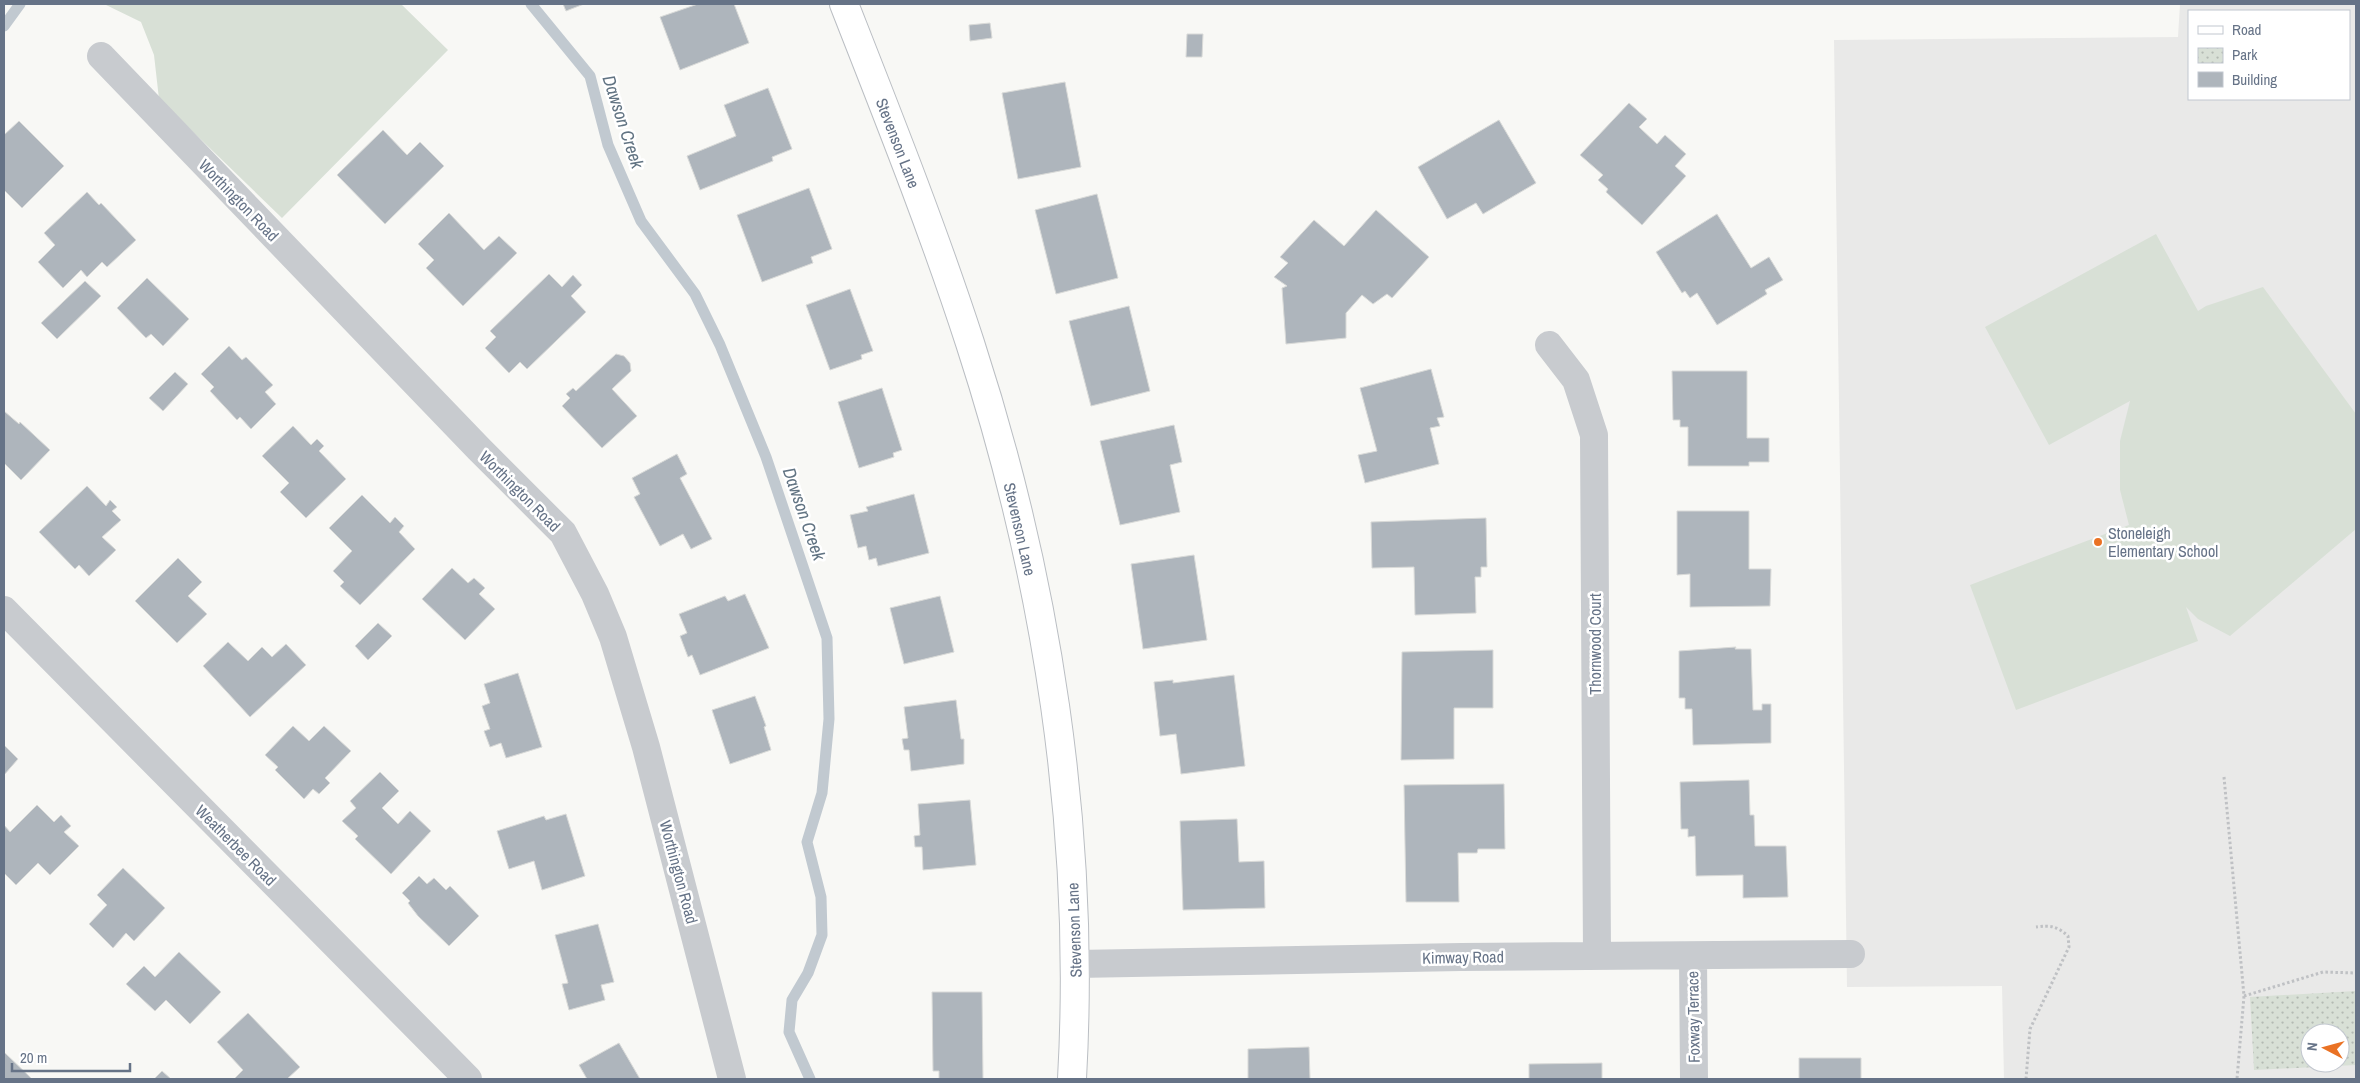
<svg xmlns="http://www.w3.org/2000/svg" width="2360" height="1083" font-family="'Archivo Narrow',sans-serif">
<defs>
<pattern id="park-dots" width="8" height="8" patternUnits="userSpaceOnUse" patternTransform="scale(1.25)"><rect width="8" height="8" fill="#d8e0d6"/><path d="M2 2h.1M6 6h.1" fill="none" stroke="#b3bab3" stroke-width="1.8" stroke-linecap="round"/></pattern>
</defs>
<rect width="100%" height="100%" fill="#f8f8f5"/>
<!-- built -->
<path fill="#e9e9e8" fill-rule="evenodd" d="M2180 4H2356V1079H2004L2002 986 1847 987 1834 40 2178 37ZM2189 11H2349V99H2189ZM2310 1033H2340V1063H2310Z"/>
<!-- grass -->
<path fill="#d8e0d6" d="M104 4H401L448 50 282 218 159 99 154 55 141 22Z
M2156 234 2198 311 2206 306 2263 287 2356 414V529L2230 636 2198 619 2186 607 2198 641 2016 710 1970 585 2129 525 2120 490V441L2130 401 2049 445 1985 327Z"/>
<!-- park -->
<path fill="url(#park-dots)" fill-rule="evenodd" d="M2356 991V1065L2254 1070 2250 997ZM2310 1033H2340V1063H2310Z"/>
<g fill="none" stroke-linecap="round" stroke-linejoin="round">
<!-- stream -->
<path stroke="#c1c9d0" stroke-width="11" d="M531 4 590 76 608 145 641 221 695 294 720 345 766 457 827 638 829 719 822 793 807 842 821 897 822 935 808 973 792 1000 789 1032 810 1079
M4 26 20 4"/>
</g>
<!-- building -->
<path fill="#aeb5bc" stroke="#d9dad8" d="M563 4H584L566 11Z
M698 4H734L749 43 680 70 660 17Z
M990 23 992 38 970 41 969 25Z
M1187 34H1203L1202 57H1186Z
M1065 82 1081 167 1018 179 1002 93Z
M768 88 792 149 772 157 773 161 700 190 687 156 736 136 724 105Z
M1629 103 1647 119 1639 127 1657 144 1665 135 1686 154 1675 166 1686 176 1642 225 1606 192 1608 189 1598 180 1603 175 1580 155Z
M1499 120 1536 183 1483 214 1476 203 1447 219 1418 167Z
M19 121 64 166 22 208 4 190V135Z
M383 130 407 155 420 142 444 166 385 224 337 175Z
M809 188 832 249 811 257 813 263 762 282 737 215Z
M87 192 99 205 101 203 136 240 107 267 102 262 87 277 81 270 63 288 38 262 55 245 44 233Z
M1097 194 1118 278 1056 294 1035 210Z
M1376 210 1429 257 1392 298 1387 294 1373 304 1362 295 1346 313V338L1286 344 1282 288 1287 286 1274 277 1288 263 1280 257 1314 220 1344 246Z
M449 213 484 250 499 236 517 253 463 306 426 268 434 260 418 244Z
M1717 214 1751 268 1769 257 1783 280 1765 290 1767 294 1717 325 1697 293 1690 298 1685 291 1682 293 1656 252Z
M549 274 562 287 573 275 582 285 571 296 586 312 527 369 520 362 509 373 485 348 496 337 490 331Z
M147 278 189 319 163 346 151 334 146 338 117 308Z
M85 281 101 296 57 339 41 323Z
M850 289 873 351 861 355 862 359 830 370 806 305Z
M1129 306 1150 391 1091 406 1069 321Z
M229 346 242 360 246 357 273 385 265 392 276 404 251 429 240 417 237 420 210 391 214 387 201 374Z
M616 354 624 356 630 363 631 371 612 389 637 416 602 448 562 406 570 398 566 394 573 388 576 391Z
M1431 369 1444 417 1437 418 1440 426 1430 428 1439 464 1365 483 1358 455 1377 451 1360 388Z
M1672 371H1747V438H1769V462H1749V466H1688V427H1680V420H1673Z
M175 372 188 384 163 411 149 398Z
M882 388 902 450 893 453 894 457 859 468 838 402Z
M4 411 19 424 20 422 50 450 21 480 4 463Z
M1174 425 1182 462 1170 465 1180 512 1120 525 1100 441Z
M293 426 311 445 317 439 324 446 319 451 346 479 306 518 280 492 289 483 262 456Z
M677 454 687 474 680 478 712 539 691 549 683 534 660 546 634 497 640 494 632 478Z
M87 486 106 506 110 500 117 507 112 511 121 520 102 537 116 550 89 576 79 565 75 569 39 532Z
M914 494 929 553 878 566 876 558 869 560 866 546 858 548 850 515 868 511 866 507Z
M362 495 390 523 395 517 404 526 399 532 415 549 360 605 340 586 344 582 333 571 352 551 329 528Z
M1677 511H1749V569H1771L1770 606 1690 607V574L1677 575Z
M1486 518 1487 567H1481V577H1475L1476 613 1415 615 1414 567 1372 568 1371 522Z
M1194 555 1207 640 1143 649 1131 564Z
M178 558 202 582 188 596 207 614 177 643 135 601Z
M452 568 468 583 474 578 485 588 479 594 495 609 465 640 422 599Z
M745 594 769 648 700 675 692 655 688 657 680 636 687 633 679 614 725 596 728 601Z
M940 596 954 652 904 664 890 608Z
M378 623 392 636 368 660 355 646Z
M228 642 248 661 262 647 272 657 286 644 306 665 250 717 203 666Z
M1736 647 1735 649H1751L1753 710H1762V704H1771V743L1693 745 1692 709H1685V698H1679V651Z
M1493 650V708H1454V759L1401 760 1402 652Z
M518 673 542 747 506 758 501 743 490 747 484 731 490 729 482 706 490 703 484 684Z
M1234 675 1245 766 1181 774 1176 734 1160 736 1154 682 1173 680V683Z
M755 696 766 726 764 727 771 750 730 764 712 710Z
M956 700 961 739H964V764L911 771 909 750H904L902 739 908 738 904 707Z
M293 726 309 741 324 726 351 751 325 778 330 783 319 794 313 789 304 799 275 770 278 767 265 755Z
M4 745 18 759 4 775Z
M380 772 399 791 382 808 398 824 410 811 431 831 391 874 355 839 358 836 342 821 356 808 350 801Z
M1749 780 1750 815H1754L1755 846H1786L1788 897 1743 898V875L1696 876 1695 836 1688 837V829H1681L1680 782Z
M1504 784 1505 849H1478L1477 853H1458L1459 902H1406L1404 785Z
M970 800 976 865 923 870 922 847H915L914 836 920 835 918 804Z
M37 805 54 822 61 815 71 826 64 832 79 846 50 875 38 863 16 885 4 873V825L10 832Z
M566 814 585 876 542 890 534 861 509 869 497 831 544 816 546 820Z
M1237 819 1239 862 1264 861 1265 908 1183 910 1180 821Z
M123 868 165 908 134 941 126 933 113 948 89 924 107 905 97 895Z
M419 876 427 884 434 878 446 890 450 886 479 916 449 946 418 916 408 903 410 901 402 893Z
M598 924 614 982 601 985 605 1000 569 1010 562 984 568 983 555 935Z
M179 952 221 992 190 1024 166 1000 155 1011 126 984 144 966 155 977Z
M932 992H982L983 1079H939V1071H933Z
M248 1013 300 1067 287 1079H234L243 1070 217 1042Z
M619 1043 640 1079H587L579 1065Z
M1309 1047 1310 1079H1248V1049Z
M4 1052 32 1079H4Z
M1799 1058H1861V1079H1799Z
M1602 1063V1079H1529V1064Z
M162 1071 171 1079H154Z"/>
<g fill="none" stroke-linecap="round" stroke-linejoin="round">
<!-- secondary casing -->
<g stroke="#babec3" stroke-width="30">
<path id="secondary" d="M844 4C888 116 933 229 970 343 1047 579 1086 831 1072 1079"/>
</g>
<!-- path -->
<path stroke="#bfc1c4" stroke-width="3" stroke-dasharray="2.5 2.5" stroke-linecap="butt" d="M2224 777 2244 996 2237 1079
M2244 996 2323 972 2356 973
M2026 1079 2030 1029 2069 947 2068 936C2057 926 2050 925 2036 927"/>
<!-- street -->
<path stroke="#c8cbcf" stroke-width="28" d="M101 56 479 449 563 533 595 594 613 637 646 747 732 1079
M1549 345 1576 380 1594 435 1597 955
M4 610 468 1079
M1693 956 1694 1079
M1076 964 1461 957 1851 954"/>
<!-- secondary -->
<use href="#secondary" stroke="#fff" stroke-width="28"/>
</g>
<!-- markers -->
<circle fill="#ea7224" stroke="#fff" stroke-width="2" cx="2098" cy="542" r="5"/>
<g text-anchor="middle" stroke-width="5" stroke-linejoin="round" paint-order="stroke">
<!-- street labels -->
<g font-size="16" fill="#667387" stroke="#fff">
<text transform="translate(898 143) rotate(69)" y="6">Stevenson Lane</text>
<text transform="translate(239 200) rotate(46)" y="6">Worthington Road</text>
<text transform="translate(520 491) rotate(45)" y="6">Worthington Road</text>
<text transform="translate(1020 529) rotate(77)" y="6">Stevenson Lane</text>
<text transform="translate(1595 644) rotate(-90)" y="6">Thornwood Court</text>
<text transform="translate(236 845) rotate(45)" y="6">Weatherbee Road</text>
<text transform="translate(679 872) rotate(75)" y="6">Worthington Road</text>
<text transform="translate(1074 930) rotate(-92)" y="6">Stevenson Lane</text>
<text transform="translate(1463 957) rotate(-1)" y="6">Kimway Road</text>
<text transform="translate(1693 1017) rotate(-91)" y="6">Foxway Terrace</text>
</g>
<!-- poi labels -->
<g font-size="16" fill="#667387" stroke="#fff" text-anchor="start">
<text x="2108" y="539">Stoneleigh<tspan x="2108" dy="18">Elementary School</tspan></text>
</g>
<!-- water labels -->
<g font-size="18" font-style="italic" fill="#627483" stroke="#fff">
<text transform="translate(623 122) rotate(72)" y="6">Dawson Creek</text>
<text transform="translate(804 514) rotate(71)" y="6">Dawson Creek</text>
</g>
</g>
<!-- border -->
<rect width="2360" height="1083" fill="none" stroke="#667387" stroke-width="10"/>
<!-- legend -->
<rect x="2188" y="10" width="162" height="90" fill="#ffffff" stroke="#c2c7cf"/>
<rect x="2198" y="26" width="25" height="8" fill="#ffffff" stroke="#c2c7cf"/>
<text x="2232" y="35" font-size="15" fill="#667387">Road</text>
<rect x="2198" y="48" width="25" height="15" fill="url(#park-dots)" stroke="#c2c7cf"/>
<text x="2232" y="60" font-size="15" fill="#667387">Park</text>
<rect x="2198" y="72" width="25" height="15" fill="#aeb5bc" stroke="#c2c7cf"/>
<text x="2232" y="85" font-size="15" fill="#667387">Building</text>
<!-- north arrow -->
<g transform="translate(2325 1048) rotate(276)"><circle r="24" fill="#ffffff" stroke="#c2c7cf"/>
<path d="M0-4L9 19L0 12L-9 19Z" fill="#ea7224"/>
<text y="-8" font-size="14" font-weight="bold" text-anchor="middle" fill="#667387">N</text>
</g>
<!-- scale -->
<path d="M12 1063v8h118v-8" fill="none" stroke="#667387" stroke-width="2.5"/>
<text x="20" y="1063" font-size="15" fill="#667387" stroke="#ffffff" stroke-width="4" paint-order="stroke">20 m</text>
</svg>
